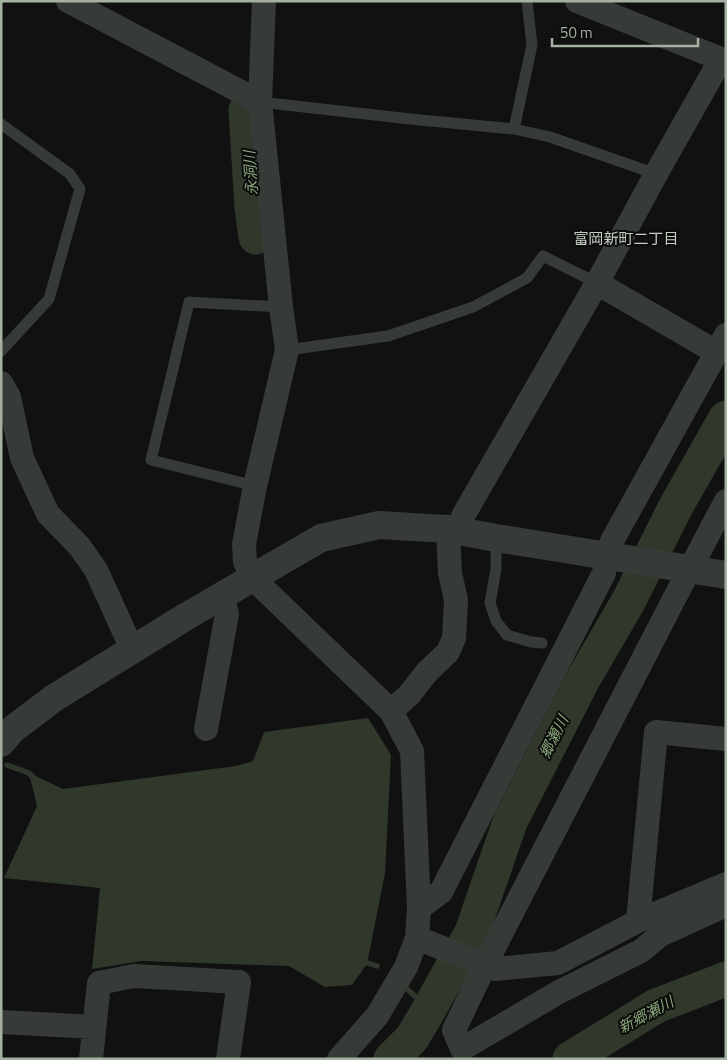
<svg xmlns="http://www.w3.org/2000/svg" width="727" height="1060" font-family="'Titillium Web','Noto Sans JP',sans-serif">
<rect width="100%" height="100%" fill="#101110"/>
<!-- water -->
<path fill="#30382b" d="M368 718 391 755 385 873 367 964 352 985 325 987 289 966 142 961 92 969 100 888 4 878 37 806 29 773 63 789 236 766 253 761 264 732Z"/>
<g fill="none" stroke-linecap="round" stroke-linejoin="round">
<!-- stream -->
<path stroke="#30382b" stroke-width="5.5" d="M7 765 29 773 34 778
M361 961 377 966
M407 989 419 1000 424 1018"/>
<!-- river -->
<path stroke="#30382b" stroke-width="35" d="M246 110 252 208 256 237
M391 1059 412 1038 424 1018 472 932 510 822 582 681 628 602 675 508 726 418
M570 1059 656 1006 726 979"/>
<!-- service -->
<path stroke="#373b37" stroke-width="11" d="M260 102 410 119 514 129 550 137 656 174
M1 124 70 174 80 189 49 299 1 351
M514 129 532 45 527 1
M287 350 388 336 473 307 527 278 543 256 597 283
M255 486 151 460 189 302 281 307
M496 538V569L490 603 496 621 507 635 531 642 542 643"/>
<!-- minor -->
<path stroke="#373b37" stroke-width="24" d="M68 1 260 102
M264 1 260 102 281 307 287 350 255 486 244 544 245 562 253 578 265 590 391 711 412 751 419 908 417 938 406 967 377 1016 339 1059
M577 1 726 61
M597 283 716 352
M1 383 9 397 22 458 48 514 80 547 96 570 132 649
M726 501 674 599 485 965 454 1030 462 1049 559 992 641 951 660 935 726 905
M459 531 463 516 597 283 656 174 721 59
M391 711 409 695 427 672 448 652 454 638 456 600 450 573 448 529
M206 729 227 614 222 596
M419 908 441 892 604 573 607 556 612 541 726 335
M638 921 656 732 726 739
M417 938 495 969 558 963 638 921 726 884
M1 1022 94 1027
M91 1059 99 983 134 976 239 982 228 1059"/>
<!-- tertiary -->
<path stroke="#373b37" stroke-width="28" d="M1 743 13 729 54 698 187 616 321 538 379 525 448 529 496 538 726 575"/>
</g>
<g text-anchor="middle" stroke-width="4" stroke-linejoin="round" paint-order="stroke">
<!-- water labels -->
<g font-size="15" font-style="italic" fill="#8ca97d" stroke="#0b0c0b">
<text transform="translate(251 173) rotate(-94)" y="5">永洞川</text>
<text transform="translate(554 737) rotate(-63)" y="5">郷瀬川</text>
<text transform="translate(646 1015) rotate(-28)" y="5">新郷瀬川</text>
</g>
<!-- neighbourhood labels -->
<g font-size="15" fill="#c4cdc3" stroke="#0b0c0b">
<text x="626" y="244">富岡新町二丁目</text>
</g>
</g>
<!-- border -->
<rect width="727" height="1060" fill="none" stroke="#a5b1a3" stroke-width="5"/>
<!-- scale -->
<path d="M552 38v8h146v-8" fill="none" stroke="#a5b1a3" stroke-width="2.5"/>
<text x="560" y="38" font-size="15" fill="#a5b1a3" stroke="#0b0c0b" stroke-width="4" paint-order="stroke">50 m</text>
</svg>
